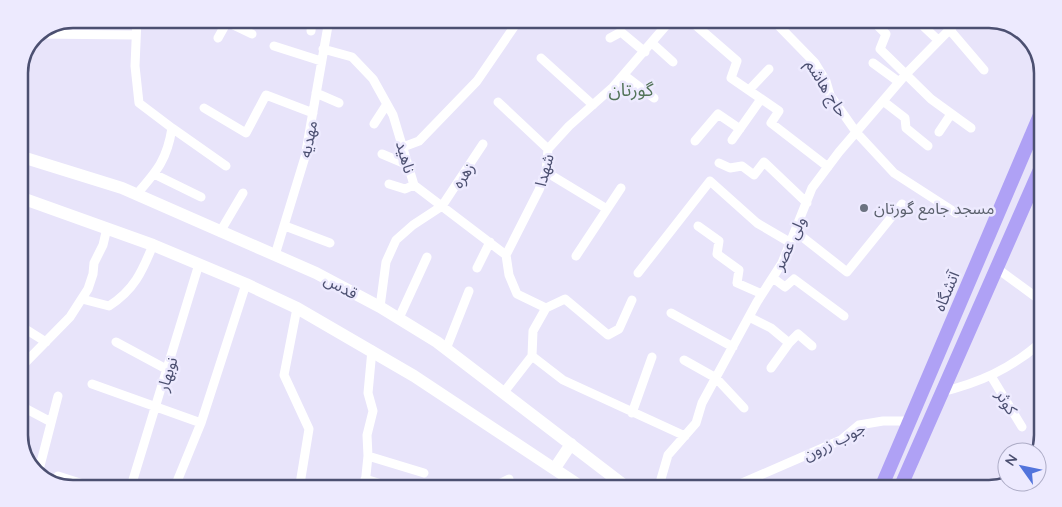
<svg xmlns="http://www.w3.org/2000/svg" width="1062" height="507" font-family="Quicksand,'Noto Sans Arabic',sans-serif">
<rect width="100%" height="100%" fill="#e8e4fa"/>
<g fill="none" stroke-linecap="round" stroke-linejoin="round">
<!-- minor -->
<path stroke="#fff" stroke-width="9" d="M227 22 252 34
M692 22 737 61 731 78 779 111 771 123 828 167
M776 23 815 63 826 81 830 95 856 132 894 173 956 213
M875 23 886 34 880 49 931 99 971 128
M921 24 938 40
M949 29 984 70
M311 31 312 20
M35 34 135 35
M218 38 228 20
M610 38 621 32 645 52
M652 43 673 62
M274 46 321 61
M323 49 352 57 373 79 393 115 414 185 506 255
M541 58 593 105
M873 63 899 82
M624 75 654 98
M749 90 769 69
M316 93 339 103
M883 101 905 118 906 128 928 146
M498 102 548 149
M204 108 246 133 266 95 313 113
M374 124 387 104
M172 128 226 166
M939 132 951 114
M732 140 761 99
M695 141 718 114 740 129
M403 147 419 141 477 81 518 21
M382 154 408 165
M719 163 730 168 742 166 754 175 764 162 807 203
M546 172 607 209
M154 174 201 197
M389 184 405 189 414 185
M136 195C157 171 167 160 172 128L139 103 135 66 137 19
M285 226 330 243
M698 226 719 241 717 254 739 270 737 283 762 294
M220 232 243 193
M796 232 847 272 902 204
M275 255 305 157 329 20
M576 256 621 188
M995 267 1040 300
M477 268 490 242
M638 273 710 181 757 223 791 243
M773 278 785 287 794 279 844 316
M82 299 109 306C134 290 142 272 153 245
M380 307 386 262 396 240 413 225 442 206 483 144
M297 308 284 375 309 429 300 484
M546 308 517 294 509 275 506 255 539 190 546 172 548 149 569 126 613 87 669 22
M671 313 733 347
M749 317 771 328 789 343 798 334 812 346
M399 318 427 257
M19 325 46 342
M116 342 168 370
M446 349 469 291
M532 356 563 380 685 436
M684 360 716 378 744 408
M771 368 789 343
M19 369 70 317 88 289 93 274 94 263 103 245 107 228
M991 376 1022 427
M92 384 201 423
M504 392 532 356 533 331 546 308 565 299 608 335 619 329 632 300
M941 392C979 383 1010 369 1039 344
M19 405 51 422
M632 413 652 357
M368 456 424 473
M40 466 58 396
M58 476 80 483
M365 479 385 485
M132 483 199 264
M176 484 201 423 246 284
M365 485 368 456 367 435 373 411 368 393 372 350
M497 485 509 479
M661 486V479L668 455 696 423 702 403 757 302 782 263 812 188 839 152 906 74 955 24
M733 487 841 440 859 425 883 421H910"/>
<!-- secondary -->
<path stroke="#fff" stroke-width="12" d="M1031 134 1042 140
M19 156 122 188 316 273 380 307 437 342 625 486
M19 197 153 245 246 284 297 308 414 376 580 486
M555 468 571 444"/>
<!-- primary -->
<path stroke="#afa1f5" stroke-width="14" d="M881 488 1043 108
M900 488 1042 165"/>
</g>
<!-- markers -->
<circle fill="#6b7280" stroke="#edeafe" stroke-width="2" cx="864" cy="208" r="5"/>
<g text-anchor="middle" stroke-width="5" stroke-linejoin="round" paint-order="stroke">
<!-- street labels -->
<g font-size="16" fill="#4c5071" stroke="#edeafe">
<text transform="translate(827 88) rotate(58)" y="6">حاج هاشم</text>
<text transform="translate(308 139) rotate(-79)" y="6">مهدیه</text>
<text transform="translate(406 157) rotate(74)" y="6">ناهید</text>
<text transform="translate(544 170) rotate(-75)" y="6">شهدا</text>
<text transform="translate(463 175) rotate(-56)" y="6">زهره</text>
<text transform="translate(789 243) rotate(-65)" y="6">ولی عصر</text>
<text transform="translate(341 286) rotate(28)" y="6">قدس</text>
<text transform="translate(946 291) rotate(-67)" y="6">آتشگاه</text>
<text transform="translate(167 374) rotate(-73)" y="6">نوبهار</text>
<text transform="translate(1007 402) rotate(59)" y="6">کوثر</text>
<text transform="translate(834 441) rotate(-26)" y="6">جوب زرون</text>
</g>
<!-- worship labels -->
<g font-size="16" fill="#5b616d" stroke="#edeafe" text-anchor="start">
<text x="874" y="214">مسجد جامع گورتان</text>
</g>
<!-- neighbourhood labels -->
<g font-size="18" fill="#527358" stroke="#edeafe">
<text x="631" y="96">گورتان</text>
</g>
</g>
<!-- crop -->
<path d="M0 0H1062V507H0ZM73 28H989A45 45 0 0 1 1034 73V435A45 45 0 0 1 989 480H73A45 45 0 0 1 28 435V73A45 45 0 0 1 73 28Z" fill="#edeafe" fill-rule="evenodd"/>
<path fill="none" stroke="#4c5071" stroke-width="2.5" d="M73 28H989A45 45 0 0 1 1034 73V435A45 45 0 0 1 989 480H73A45 45 0 0 1 28 435V73A45 45 0 0 1 73 28Z"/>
<!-- north arrow -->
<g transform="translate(1022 467) rotate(303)"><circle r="24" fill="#edeafe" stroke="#adacc6"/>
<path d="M0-4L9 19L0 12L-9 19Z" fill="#5274dc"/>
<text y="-8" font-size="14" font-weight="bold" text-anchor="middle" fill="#4c5071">N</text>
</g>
</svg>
